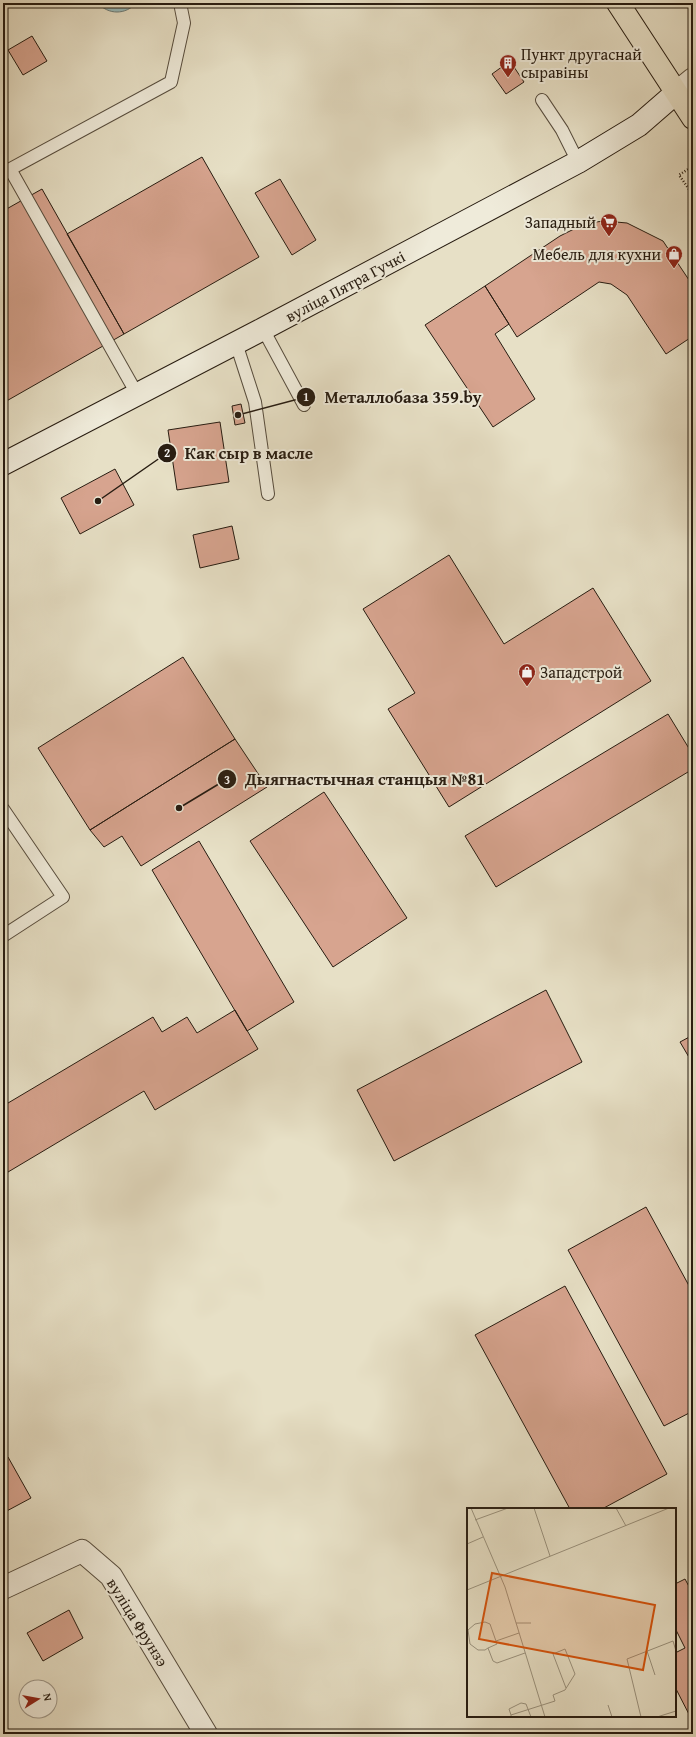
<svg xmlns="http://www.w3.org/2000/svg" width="696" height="1737" font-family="'Gentium Book Plus',serif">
<rect width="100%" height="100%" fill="#e7e0c6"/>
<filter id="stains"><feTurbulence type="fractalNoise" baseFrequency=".005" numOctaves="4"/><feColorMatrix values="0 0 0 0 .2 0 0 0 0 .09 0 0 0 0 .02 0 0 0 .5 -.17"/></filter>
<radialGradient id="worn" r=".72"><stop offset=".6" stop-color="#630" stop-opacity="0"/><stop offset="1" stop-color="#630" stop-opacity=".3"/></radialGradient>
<!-- water -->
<path fill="#98bbbc" stroke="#6b7b78" d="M98 3H136C126 15 108 15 98 3Z"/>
<!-- building -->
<path fill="#d7a48f" stroke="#271c11" d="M32 36 47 61 23 75 8 50Z
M510 61 524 82 506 94 492 74Z
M202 157 259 257 124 334 67 234Z
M280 179 316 240 292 255 255 193Z
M42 189 124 334 3 403V211Z
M605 221 627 223 663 241 693 286V336L666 354 627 295 611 284 599 282 517 337 485 286 560 236 586 223Z
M485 286 509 324 495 334 535 399 493 427 425 325Z
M241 404 245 423 235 425 232 406Z
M220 422 229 482 177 490 168 430Z
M115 469 134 505 80 534 61 498Z
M232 526 239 559 200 568 193 535Z
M449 555 504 644 593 588 651 681 449 807 388 709 415 693 363 609Z
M183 657 235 739 90 830 38 748Z
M668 714 693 755V769L496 887 465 836Z
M235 739 267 787 141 866 122 836 104 847 90 830Z
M324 792 407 918 333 967 250 841Z
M199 841 294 1002 247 1031 152 870Z
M546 990 582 1062 394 1161 357 1090Z
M235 1010 258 1049 155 1110 144 1091 3 1175V1106L153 1017 162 1032 187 1017 197 1033Z
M693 1035V1064L680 1042Z
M646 1207 693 1293V1411L664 1426 568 1250Z
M565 1286 667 1474 602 1509H570L475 1335Z
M8 1457 31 1498 3 1513V1460Z
M685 1579 693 1594V1722L675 1687V1653L685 1648 675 1628V1584Z
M69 1610 83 1638 43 1661 27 1633Z"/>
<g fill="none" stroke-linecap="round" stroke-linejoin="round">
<!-- lane casing -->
<g stroke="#574d3e" stroke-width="14">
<path id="lane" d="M542 100 562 130 578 162
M10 169 137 394
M3 173 171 82 184 23 180 3
M263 329 304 405
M236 343 255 402 268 494
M3 809 63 897 3 936"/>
</g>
<!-- street casing -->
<g stroke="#574d3e" stroke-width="24">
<path id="street" d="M677 92 693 79
M3 1588 82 1551 111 1576 206 1734"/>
</g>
<!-- secondary casing -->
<g stroke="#271c11" stroke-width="24">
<path id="secondary" d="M3 464 263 329 578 162 639 125 677 92"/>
</g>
<!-- primary casing -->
<g stroke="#271c11" stroke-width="24">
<path id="primary" d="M618 3 693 118"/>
</g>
<!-- path -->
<path stroke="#271c11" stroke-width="2.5" stroke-dasharray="1 2" stroke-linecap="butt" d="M693 166 679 175 693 195"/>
<!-- lane -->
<use href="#lane" stroke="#efebda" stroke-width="12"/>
<!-- street -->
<use href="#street" stroke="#efebda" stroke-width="22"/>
<!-- secondary -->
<use href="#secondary" stroke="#efebda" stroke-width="22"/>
<!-- primary -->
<use href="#primary" stroke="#e7e0c6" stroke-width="22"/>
</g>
<!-- icons -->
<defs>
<g id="building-pin" transform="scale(0.9)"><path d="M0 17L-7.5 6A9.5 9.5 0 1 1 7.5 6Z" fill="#8f2418" stroke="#efebda"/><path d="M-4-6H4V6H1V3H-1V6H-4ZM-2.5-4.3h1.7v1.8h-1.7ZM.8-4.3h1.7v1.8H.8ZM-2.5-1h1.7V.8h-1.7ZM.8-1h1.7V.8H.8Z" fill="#fff"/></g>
<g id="supermarket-pin" transform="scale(0.9)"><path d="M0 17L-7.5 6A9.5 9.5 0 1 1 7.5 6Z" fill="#8f2418" stroke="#efebda"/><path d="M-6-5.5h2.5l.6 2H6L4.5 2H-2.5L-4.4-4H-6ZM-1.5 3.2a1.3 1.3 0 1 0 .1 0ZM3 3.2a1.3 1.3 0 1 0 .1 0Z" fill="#fff"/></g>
<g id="shop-pin" transform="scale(0.9)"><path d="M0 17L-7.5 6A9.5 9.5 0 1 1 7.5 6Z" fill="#8f2418" stroke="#efebda"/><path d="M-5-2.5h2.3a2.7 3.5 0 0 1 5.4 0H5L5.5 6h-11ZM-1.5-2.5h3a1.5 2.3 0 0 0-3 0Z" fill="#fff"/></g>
</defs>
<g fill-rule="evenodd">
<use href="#building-pin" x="508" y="63"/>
<use href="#supermarket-pin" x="609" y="222"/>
<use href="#shop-pin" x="674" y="254"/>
<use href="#shop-pin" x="527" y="672"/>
</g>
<g text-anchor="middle" stroke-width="4" stroke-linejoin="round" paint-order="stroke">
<!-- poi labels -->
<g font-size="16" fill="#271c11" stroke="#efebda" text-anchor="start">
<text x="521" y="60">Пункт другаснай<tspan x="521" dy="18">сыравіны</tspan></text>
<text x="596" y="228" text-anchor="end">Западный</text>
<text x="661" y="260" text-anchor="end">Мебель для кухни</text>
<text x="540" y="678">Западстрой</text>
</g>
<!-- street labels -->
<g font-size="16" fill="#271c11" stroke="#efebda">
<text transform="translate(345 286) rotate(-28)" y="6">вуліца Пятра Гучкі</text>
<text transform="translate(138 1622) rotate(58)" y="6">вуліца Фрунзэ</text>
</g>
</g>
<!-- overview -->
<g transform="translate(467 1508)">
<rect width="209" height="209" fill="#e7e0c6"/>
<path fill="none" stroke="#9a927e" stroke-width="1" d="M4 0 38 79 78 209M67 0 83 48M149 0 159 18M8 12 41 0M0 36 16 29M0 82 202 0M49 115H64M29 133 52 125M21 140 18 142H11L3 136 1 122 8 116 18 114 23 116 30 136 21 140 26 153 30 155 58 145M180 143 188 167M141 197 145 209M44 207 42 201 54 195 59 196 64 209M44 209V207L88 193 86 187 98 182 108 166 98 141 86 146 99 180M174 209 160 151 206 133 209 143M190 209 209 203"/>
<path fill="#d5530c" fill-opacity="0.15" stroke="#d5530c" stroke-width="2" d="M25 65 188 97 176 162 12 131Z"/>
<rect width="209" height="209" fill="none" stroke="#271c11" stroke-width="2"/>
</g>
<!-- callouts -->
<path fill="none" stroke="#271c11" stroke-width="1.5" d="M238 415L306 397M98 501L167 453M179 808L227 779"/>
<g fill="#271c11" stroke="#efebda" stroke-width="1.5">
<circle cx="238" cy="415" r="4"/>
<circle cx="98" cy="501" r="4"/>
<circle cx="179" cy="808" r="4"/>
<circle cx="306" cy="397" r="10"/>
<circle cx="167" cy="453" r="10"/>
<circle cx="227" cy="779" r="10"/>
</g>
<g font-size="12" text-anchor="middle" font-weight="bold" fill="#fff">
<text x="306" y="401">1</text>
<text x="167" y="457">2</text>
<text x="227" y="784">3</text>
</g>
<g font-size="17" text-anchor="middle" font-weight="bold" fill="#271c11" stroke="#efebda" stroke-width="4" stroke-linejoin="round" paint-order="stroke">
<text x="403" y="403">Металлобаза 359.by</text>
<text x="249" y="459">Как сыр в масле</text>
<text x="365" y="785">Дыягнастычная станцыя №81</text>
</g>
<!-- margin -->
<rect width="696" height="1737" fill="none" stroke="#e7e0c6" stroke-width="16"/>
<rect x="4" y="4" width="688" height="1729" fill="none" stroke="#271c11" stroke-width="2"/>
<rect x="8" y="8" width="680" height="1721" fill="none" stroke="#271c11"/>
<!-- north arrow -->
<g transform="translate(38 1699) rotate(79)"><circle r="19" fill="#efebda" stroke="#9f988a"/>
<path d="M0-3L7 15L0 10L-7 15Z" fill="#8f2418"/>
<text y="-6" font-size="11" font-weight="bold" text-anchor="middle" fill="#271c11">N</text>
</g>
<rect width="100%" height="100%" filter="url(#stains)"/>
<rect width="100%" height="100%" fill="url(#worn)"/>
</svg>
